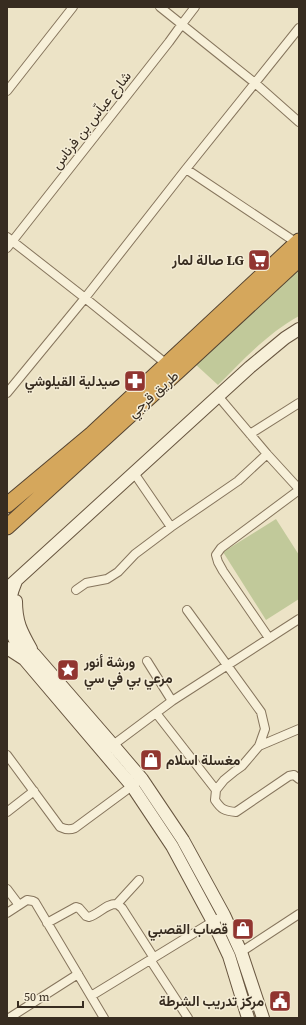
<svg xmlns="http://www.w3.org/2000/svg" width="306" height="1025" font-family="'Source Serif 4',Vazirmatn,serif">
<rect width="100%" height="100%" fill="#ece3c6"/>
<!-- green -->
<path fill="#c1c99a" d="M299 268V316C268 333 243 360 218 385L194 363Z
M276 519 299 555V599L266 620 223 552Z"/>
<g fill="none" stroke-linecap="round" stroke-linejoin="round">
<!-- street casing -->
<g stroke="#86755d" stroke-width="10">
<path id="street" d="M160 7 255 83 299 122
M7 91 73 7
M186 169 297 243
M7 237 85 298 169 366
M7 248 169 42 182 24 195 7
M7 393 85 298 186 169 299 28
M218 396 267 454 299 489
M250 434 299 403
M134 473 171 527
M76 590 86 583 107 579 118 572 135 554 171 527 238 481 267 454
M187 610 261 712 265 729 259 746 242 766 235 771 224 780 216 790 215 800C221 809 224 811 236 812L289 776 294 775 299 779
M269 638 223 571 218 562 216 555 221 548 299 490
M147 661 172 701
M156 713 216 790
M259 746 299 729
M109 748 172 701 299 619
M7 755 60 827C66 830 70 830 75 828L136 783
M7 812 34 791
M7 889 19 905
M117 904 139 880
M7 913 27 900 33 901 35 902 104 1018
M47 923 76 907 79 908 86 916 89 917C99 914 107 903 117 904L122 908 154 958
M241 952 299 914
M151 961 188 1018
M91 996 217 919
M9 1018 78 974"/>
</g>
<!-- secondary casing -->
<g stroke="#685640" stroke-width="14">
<path id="secondary" d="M16 581C2 615 8 628 25 660L132 786 172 846 213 922 229 956 248 1018
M11 585 250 367 285 338 299 329
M16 601C16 622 21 631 31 649
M18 642 34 654 113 745 142 779 183 840 224 915 241 952 263 1018
M7 648 24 659"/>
</g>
<!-- highway casing -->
<g stroke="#544331" stroke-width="17">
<path id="highway" d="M7 505 92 434 299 241
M7 527 177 372 299 259"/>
</g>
<!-- street -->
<use href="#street" stroke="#f7f0d9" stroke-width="8"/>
<!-- secondary -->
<use href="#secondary" stroke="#f7f0d9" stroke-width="12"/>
<!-- highway -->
<use href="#highway" stroke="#d5a75c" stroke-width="15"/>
</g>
<!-- icons -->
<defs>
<g id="supermarket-square" transform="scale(1.15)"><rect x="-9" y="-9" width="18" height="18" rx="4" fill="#913530" stroke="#f4ecd5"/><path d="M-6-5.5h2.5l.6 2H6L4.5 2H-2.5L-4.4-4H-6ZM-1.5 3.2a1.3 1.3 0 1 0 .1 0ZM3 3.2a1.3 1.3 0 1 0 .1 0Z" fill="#fff"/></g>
<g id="pharmacy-square" transform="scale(1.15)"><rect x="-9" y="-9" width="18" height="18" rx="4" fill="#913530" stroke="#f4ecd5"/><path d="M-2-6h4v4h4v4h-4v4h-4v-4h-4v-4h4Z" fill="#fff"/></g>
<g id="sight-square" transform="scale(1.15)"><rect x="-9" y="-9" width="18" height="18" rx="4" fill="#913530" stroke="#f4ecd5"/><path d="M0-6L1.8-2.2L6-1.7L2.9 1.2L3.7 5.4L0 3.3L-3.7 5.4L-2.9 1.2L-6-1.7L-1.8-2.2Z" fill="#fff"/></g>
<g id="shop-square" transform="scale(1.15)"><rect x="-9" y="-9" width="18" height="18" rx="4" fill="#913530" stroke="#f4ecd5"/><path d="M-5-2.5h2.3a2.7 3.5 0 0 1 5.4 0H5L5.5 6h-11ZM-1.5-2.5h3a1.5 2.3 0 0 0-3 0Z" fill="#fff"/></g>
<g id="civic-square" transform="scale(1.15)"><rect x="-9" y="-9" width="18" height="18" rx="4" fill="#913530" stroke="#f4ecd5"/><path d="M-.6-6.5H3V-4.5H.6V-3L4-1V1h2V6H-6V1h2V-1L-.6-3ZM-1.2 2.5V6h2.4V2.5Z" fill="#fff"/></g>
</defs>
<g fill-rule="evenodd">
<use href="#supermarket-square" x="259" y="260"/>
<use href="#pharmacy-square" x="135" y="381"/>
<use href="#sight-square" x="68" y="670"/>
<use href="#shop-square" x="151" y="760"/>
<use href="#shop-square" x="243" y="929"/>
<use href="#civic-square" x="280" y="1001"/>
</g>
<g text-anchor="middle" stroke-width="3" stroke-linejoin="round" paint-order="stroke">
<!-- street labels -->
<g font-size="14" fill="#372c20" stroke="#f4ecd5">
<text transform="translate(91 120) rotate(-52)" y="5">شارع عباّس بن فرناس</text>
<text transform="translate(153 394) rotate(-42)" y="5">طريق قرجي</text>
</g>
<!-- poi labels -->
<g font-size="14" font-weight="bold" fill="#372c20" stroke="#f4ecd5" text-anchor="end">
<text x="244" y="265">صالة لمار LG</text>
<text x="120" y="386">صيدلية القيلوشي</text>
<text x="84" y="667" text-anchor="start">ورشة أنور<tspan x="84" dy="16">مرعي بي في سي</tspan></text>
<text x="166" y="765" text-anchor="start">مغسلة اسلام</text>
<text x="228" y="934">قصاب القصبي</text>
<text x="264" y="1006">مركز تدريب الشرطة</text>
</g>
</g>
<!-- border -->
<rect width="306" height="1025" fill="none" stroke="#372c20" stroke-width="16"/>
<!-- scale -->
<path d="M18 1001v6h65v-6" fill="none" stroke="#372c20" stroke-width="2"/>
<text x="24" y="1001" font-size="12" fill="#372c20" stroke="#f4ecd5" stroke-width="3" paint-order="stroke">50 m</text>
</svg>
